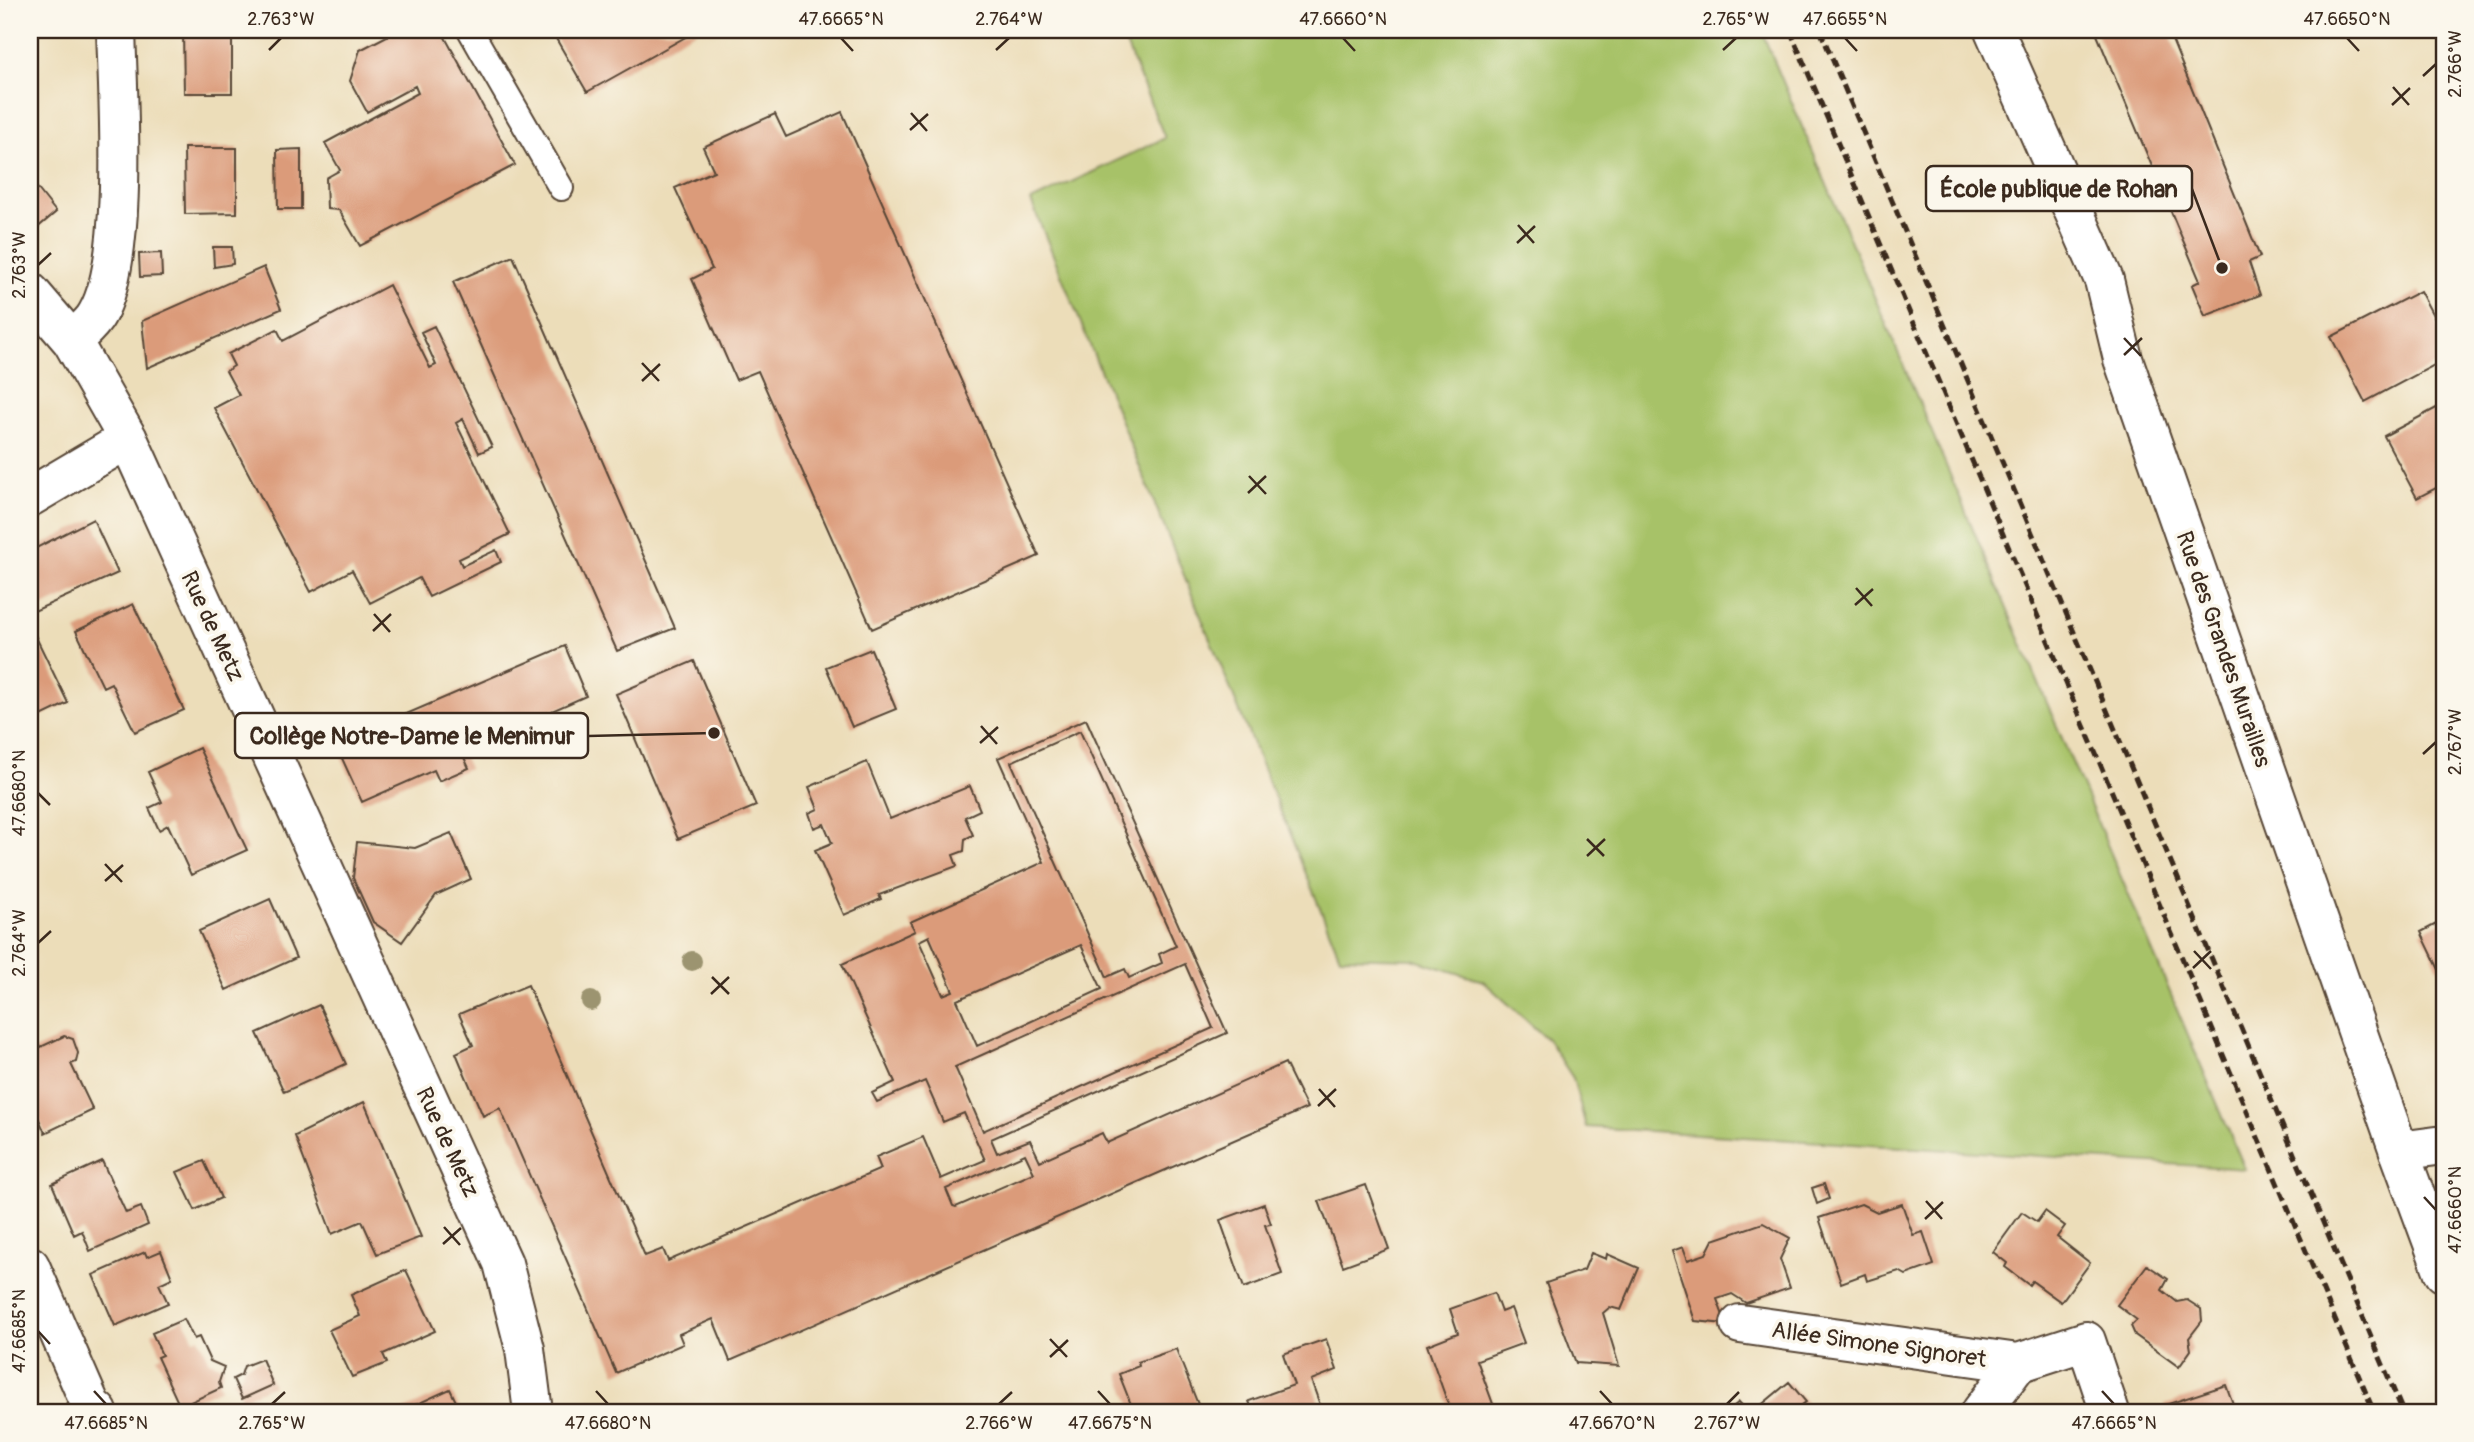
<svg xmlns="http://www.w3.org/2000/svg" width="2474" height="1442" font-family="Pangolin,sans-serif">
<rect width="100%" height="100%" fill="#fbf7ec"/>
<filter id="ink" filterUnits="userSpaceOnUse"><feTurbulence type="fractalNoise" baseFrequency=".0143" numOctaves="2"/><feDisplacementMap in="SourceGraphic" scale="14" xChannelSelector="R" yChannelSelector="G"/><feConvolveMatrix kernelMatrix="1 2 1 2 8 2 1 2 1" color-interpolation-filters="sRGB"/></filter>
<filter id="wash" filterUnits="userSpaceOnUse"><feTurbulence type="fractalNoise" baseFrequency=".00686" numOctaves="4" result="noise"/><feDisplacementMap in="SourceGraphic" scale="28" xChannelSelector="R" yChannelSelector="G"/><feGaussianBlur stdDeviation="1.57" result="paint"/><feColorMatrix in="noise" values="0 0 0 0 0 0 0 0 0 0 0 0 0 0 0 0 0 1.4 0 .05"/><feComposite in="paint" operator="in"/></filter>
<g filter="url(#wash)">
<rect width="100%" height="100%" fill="#ecddb9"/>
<!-- green -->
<path fill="#a7c268" stroke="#717643" stroke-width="2" d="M1120 30H1761L2245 1169 1586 1127 1573 1078 1548 1040 1483 981 1412 959 1340 957 1031 201 1165 138Z"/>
<g id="blocks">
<!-- building -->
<path fill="#db9b7a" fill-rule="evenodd" d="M183 30H232V93H184Z
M384 30H441L515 165 360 246 339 210 327 209 326 178 340 170 325 143 418 93 415 86 367 112 350 81 360 50 387 36Z
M551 30H698L587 92Z
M2095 30H2168L2260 257 2249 262 2260 295 2205 316 2192 285 2200 281Z
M842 112 1039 556 872 629 758 371 736 380 692 279 712 269 675 188 714 171 703 147 775 114 786 137Z
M184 148H237V213L185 214Z
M301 149V209H278L277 150Z
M30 179 56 212 30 234Z
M213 247H232L233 264 214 267Z
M161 253 162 276 140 277 139 254Z
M513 256 675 628 617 651 453 282Z
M264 267 281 309 147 368 142 321Z
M389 285 430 368 436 365 421 332 434 326 492 447 479 453 463 419 456 423 510 534 459 559 462 566 496 550 501 562 429 597 419 578 370 603 352 570 311 592 214 408 239 395 226 371 234 366 228 354 277 329 283 341Z
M2420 291 2444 336V360L2365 402 2331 337Z
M2444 404V484L2417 498 2384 436Z
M93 519 118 573 30 613V551Z
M133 604 184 710 135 732 111 683 103 687 76 631Z
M33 631 68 703 35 719 30 708V633Z
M565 646 586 696 461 751 469 768 439 781 434 770 362 802 340 754 408 724 404 715Z
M871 649 896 709 852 727 826 667Z
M694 661 756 806 678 839 616 694Z
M1086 719 1227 1033 991 1139 997 1153 1030 1140 1040 1161 1102 1133 1107 1143 1285 1063 1307 1108 730 1361 713 1319 679 1334 683 1344 616 1373 500 1108 483 1116 461 1065 456 1053 473 1045 459 1014 528 985 645 1256 663 1249 668 1261 881 1169 876 1157 923 1137 941 1179 985 1160 964 1113 943 1122 925 1081 877 1102 872 1093 895 1082 842 964 915 931 910 922 1044 862 998 758ZM1080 731 1176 946 1159 954 1162 963 1129 978 1125 969 1107 977 1011 762ZM929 936 953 991 943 995 919 941ZM1081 945 1102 989 977 1046 957 1000ZM1185 964 1213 1028 983 1131 955 1067ZM1025 1154 1034 1173 956 1207 953 1206 946 1189Z
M199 748 247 850 191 875 168 825 159 830 149 808 162 802 148 772Z
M867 762 890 819 970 786 980 810 965 817 973 835 965 839 964 851 953 855 957 866 879 895 881 899 844 915 815 850 832 843 824 824 814 828 809 813 818 809 809 787Z
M451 833 471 879 436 895 402 942 373 922 353 878 357 842 415 848Z
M270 899 296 958 226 990 199 931Z
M2444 920V980L2421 932Z
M319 1005 346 1064 284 1092 257 1033Z
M64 1036 73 1039 78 1053 76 1062 71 1064 93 1110 45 1133 30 1099V1052Z
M364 1102 421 1237 377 1254 362 1221 332 1234 295 1136Z
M102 1161 126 1213 141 1207 148 1225 90 1251 82 1231 74 1235 52 1184Z
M204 1161 221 1198 195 1210 177 1172Z
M1824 1184 1829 1199 1817 1204 1812 1188Z
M1366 1185 1389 1249 1343 1266 1319 1201Z
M1264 1204 1271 1224 1265 1225 1282 1274 1244 1288 1220 1220Z
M1861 1204 1877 1212 1902 1204 1913 1235 1923 1232 1934 1265 1906 1275 1899 1271 1867 1281 1865 1274 1841 1283 1819 1218Z
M2045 1211 2065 1226 2057 1237 2090 1263 2061 1302 2032 1281 2029 1285 2005 1267 2007 1263 1993 1252 2022 1212 2037 1222Z
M1763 1223 1790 1238 1780 1259 1790 1288 1746 1303 1732 1294 1717 1299 1726 1324 1695 1321 1672 1251 1683 1247 1688 1260 1706 1254 1713 1240Z
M161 1251 172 1278 159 1284 168 1303 115 1326 93 1275 145 1252 147 1257Z
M1591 1253 1606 1259 1607 1254 1639 1268 1621 1310 1610 1307 1603 1313 1619 1366 1576 1363 1546 1283 1584 1270Z
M2147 1265 2168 1279 2162 1290 2177 1302 2187 1300 2201 1309 2202 1321 2189 1338 2191 1350 2179 1367 2135 1335 2131 1326 2137 1320 2117 1305Z
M406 1270 435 1331 383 1354 387 1363 352 1377 329 1330 360 1316 351 1295Z
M1494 1293 1501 1312 1511 1308 1524 1343 1477 1360 1493 1404 1470 1412H1451L1427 1345 1458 1333 1450 1309Z
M184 1319 194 1339 199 1337 210 1361 224 1367 219 1382 221 1388 180 1407 157 1357 162 1355 152 1333Z
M1326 1339 1337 1370 1311 1380 1320 1405 1310 1409 1311 1412H1253L1249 1401 1294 1385 1283 1354Z
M1176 1349 1201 1412H1134L1119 1374 1139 1366 1138 1362Z
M262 1359 273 1385 242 1399 233 1379 241 1375 244 1366Z
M1789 1382 1806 1402 1799 1407 1804 1412H1753Z
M2226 1385 2236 1412H2168L2165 1405Z
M450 1389 461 1412H400Z
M1739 1402 1748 1412H1727Z"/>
</g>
</g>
<g filter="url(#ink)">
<use href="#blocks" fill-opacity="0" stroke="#564535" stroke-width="2"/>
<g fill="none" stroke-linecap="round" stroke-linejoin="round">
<!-- service casing -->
<g stroke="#564535" stroke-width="28">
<path id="service" d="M470 30 561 188"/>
</g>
<!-- minor casing -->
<g stroke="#564535" stroke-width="42">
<path id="minor" d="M30 292 72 341 128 439 503 1263 525 1349 533 1412
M72 341C80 333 92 324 97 314 129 259 118 97 116 30
M30 497 128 439
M2399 1151 2444 1145
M30 1266 91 1406 98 1412
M1740 1324 2018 1363
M1981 1412 2018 1363 2086 1341 2110 1412"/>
</g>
<!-- tertiary casing -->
<g stroke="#564535" stroke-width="42">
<path id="tertiary" d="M1994 30 2104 280 2123 359 2399 1151 2444 1273"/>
</g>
<!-- service -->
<use href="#service" stroke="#fff" stroke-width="24"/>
<!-- minor -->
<use href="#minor" stroke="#fff" stroke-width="38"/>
<!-- tertiary -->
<use href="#tertiary" stroke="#fff" stroke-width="38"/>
<!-- rail -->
<path stroke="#3b2a1e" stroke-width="5" stroke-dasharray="10 5" stroke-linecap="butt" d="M1790 30 2374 1412
M1820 30 2403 1412"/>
</g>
<!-- trees -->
<g fill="#9c9470">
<circle cx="692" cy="961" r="10"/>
<circle cx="591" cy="1001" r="10"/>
</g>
</g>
<!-- ticks -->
<path fill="none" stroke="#3b2a1e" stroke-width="2.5" d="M841 38 853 51M1343 38 1355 51M1845 38 1857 51M2347 38 2359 51M269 50 281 38M996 50 1009 38M1723 50 1736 38M2423 76 2436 64M2393 87 2409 105M2392 105 2410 88M911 113 927 131M910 130 928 114M1518 225 1534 243M1517 243 1535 226M38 265 51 253M2124 338 2141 356M2124 355 2142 338M642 363 659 381M642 381 660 364M1249 476 1266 494M1248 493 1266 476M1856 588 1872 606M1855 605 1873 589M374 614 390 632M373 631 391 614M981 726 997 744M980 743 998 727M2423 754 2436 742M38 793 50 805M1587 839 1604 856M1587 856 1605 839M105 864 122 882M105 881 123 865M38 943 51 931M2194 951 2211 969M2193 968 2211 951M712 977 729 994M711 994 729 977M1319 1089 1335 1107M1318 1106 1336 1089M2424 1197 2436 1210M1926 1201 1942 1219M1925 1219 1943 1202M444 1227 460 1245M443 1244 461 1228M38 1331 50 1344M1050 1339 1067 1357M1050 1357 1068 1340M94 1391 106 1404M596 1391 608 1404M1098 1391 1110 1404M1600 1391 1612 1404M2102 1391 2114 1404M272 1404 285 1392M999 1404 1012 1392M1727 1404 1739 1392"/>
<g text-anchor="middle" stroke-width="7" stroke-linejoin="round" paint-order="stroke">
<!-- street labels -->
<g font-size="23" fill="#3b2a1e" stroke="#fbf7ec">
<text transform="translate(213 626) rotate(65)" y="8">Rue de Metz</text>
<text transform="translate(2224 649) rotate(71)" y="8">Rue des Grandes Murailles</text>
<text transform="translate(448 1142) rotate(65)" y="8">Rue de Metz</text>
<text transform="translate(1879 1344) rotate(8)" y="8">Allée Simone Signoret</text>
</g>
</g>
<!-- callouts -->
<path fill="none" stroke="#3b2a1e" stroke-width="2.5" d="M2222 268L2192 189M714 733L588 736"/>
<g fill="#3b2a1e" stroke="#fbf7ec" stroke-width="2.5">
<circle cx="2222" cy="268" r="7"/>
<circle cx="714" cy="733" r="7"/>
</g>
<g fill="#fbf7ec" stroke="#3b2a1e" stroke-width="2.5">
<rect x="1926" y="166" width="266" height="45" rx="7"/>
<rect x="235" y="713" width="353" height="45" rx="7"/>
</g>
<g font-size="24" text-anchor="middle" font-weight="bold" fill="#3b2a1e">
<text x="2059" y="197">École publique de Rohan</text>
<text x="412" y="744">Collège Notre-Dame le Menimur</text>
</g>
<!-- margin -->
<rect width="2474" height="1442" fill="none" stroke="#fbf7ec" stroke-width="77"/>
<rect x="38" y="38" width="2398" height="1366" fill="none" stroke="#3b2a1e" stroke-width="2.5"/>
<g font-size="18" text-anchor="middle" fill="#3b2a1e">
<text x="281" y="25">2.763°W</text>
<text x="841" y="25">47.6665°N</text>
<text x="1009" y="25">2.764°W</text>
<text x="1343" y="25">47.6660°N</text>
<text x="1736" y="25">2.765°W</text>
<text x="1845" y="25">47.6655°N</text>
<text x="2347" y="25">47.6650°N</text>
<text transform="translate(2455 64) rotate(-90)" y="6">2.766°W</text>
<text transform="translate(19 265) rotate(-90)" y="6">2.763°W</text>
<text transform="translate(2455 742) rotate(-90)" y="6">2.767°W</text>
<text transform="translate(19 793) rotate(-90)" y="6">47.6680°N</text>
<text transform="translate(19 943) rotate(-90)" y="6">2.764°W</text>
<text transform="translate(2455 1210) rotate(-90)" y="6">47.6660°N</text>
<text transform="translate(19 1331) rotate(-90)" y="6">47.6685°N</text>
<text x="106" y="1429">47.6685°N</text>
<text x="272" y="1429">2.765°W</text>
<text x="608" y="1429">47.6680°N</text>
<text x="999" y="1429">2.766°W</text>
<text x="1110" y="1429">47.6675°N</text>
<text x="1612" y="1429">47.6670°N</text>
<text x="1727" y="1429">2.767°W</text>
<text x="2114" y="1429">47.6665°N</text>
</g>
</svg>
